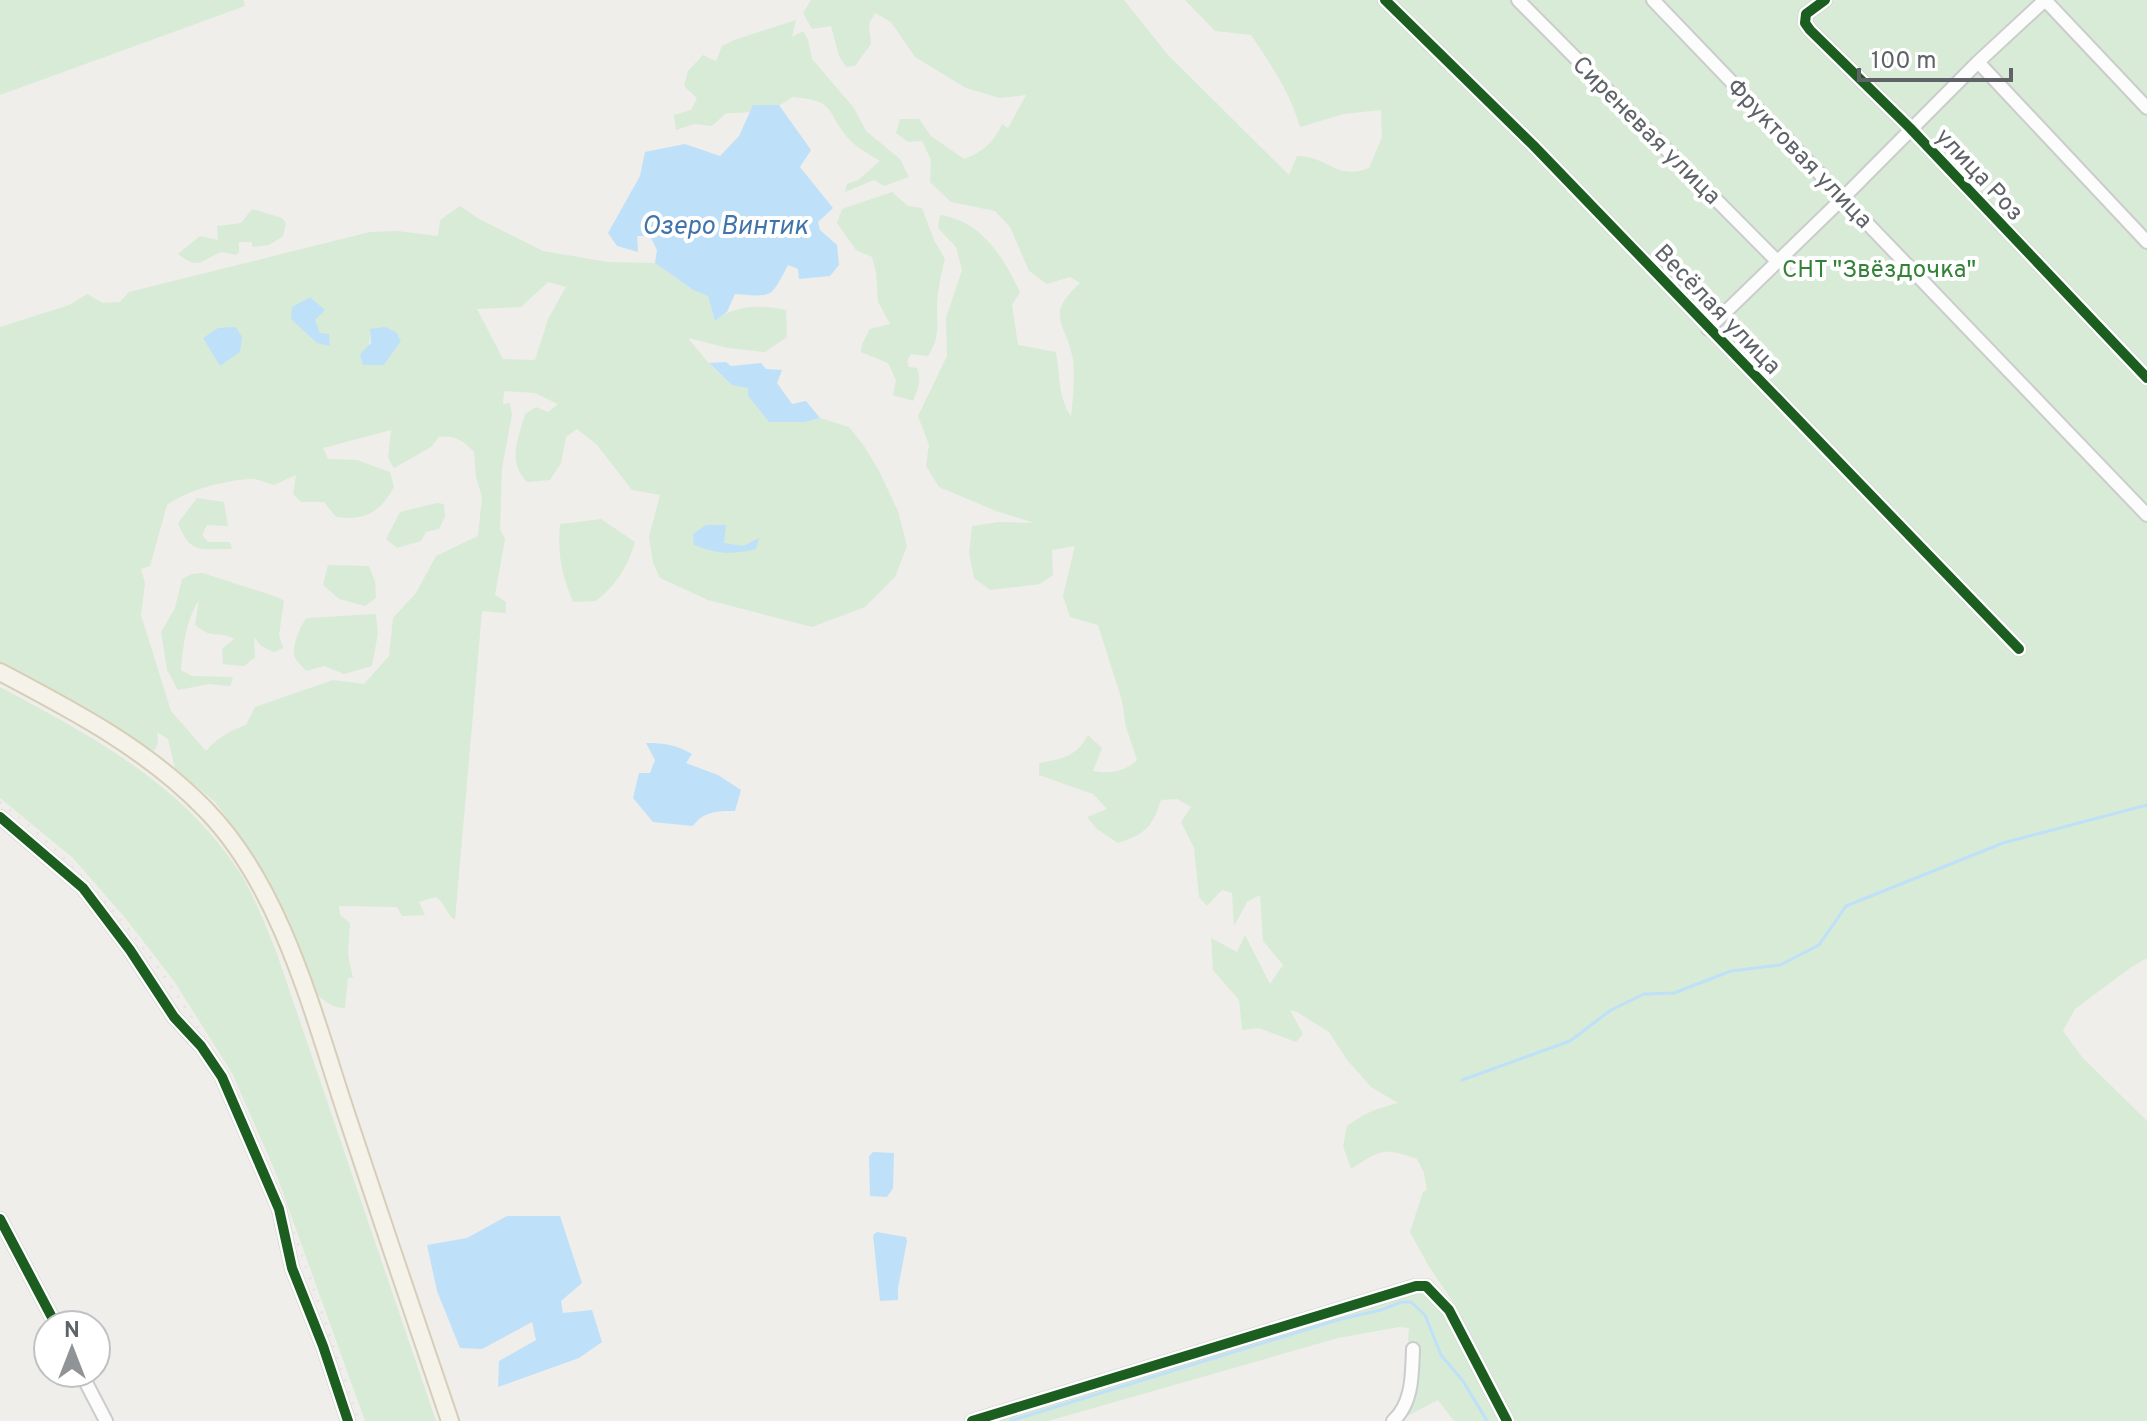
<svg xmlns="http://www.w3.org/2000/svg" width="2147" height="1421" font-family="Overpass,sans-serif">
<rect width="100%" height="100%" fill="#efeeea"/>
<!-- green -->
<path fill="#d8ebd6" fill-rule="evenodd" d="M0 0H243L245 6 0 95Z
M811 0H1124L1168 55 1289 175 1297 156C1329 156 1335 181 1369 168L1382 137 1381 110 1344 114 1300 127C1290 92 1271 65 1251 35L1215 31 1185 0H2147V958L2130 968 2075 1009 2063 1031 2082 1057 2147 1121V1421H1513L1457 1308 1428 1265 1410 1232 1423 1192 1427 1190 1424 1173 1417 1159C1383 1147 1381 1150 1351 1169L1343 1146 1347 1126C1364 1113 1378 1108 1398 1103L1371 1087 1347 1060 1329 1032 1297 1012 1290 1010 1303 1034 1296 1042 1259 1028 1242 1030 1239 1000 1213 970 1211 938 1237 952 1245 935 1270 984 1283 965 1263 941 1260 895 1247 902 1234 926 1232 893 1222 890 1207 906 1199 897 1194 848 1181 822 1191 807 1177 799 1161 800C1152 828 1145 834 1118 843L1097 829 1087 817 1107 809 1093 794 1039 775V763C1062 759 1076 757 1088 735L1102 748 1093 771C1109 774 1125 772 1137 760L1126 727 1122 701 1098 625 1070 617 1063 596 1075 546 1052 550 1053 575 1040 584 990 590 974 578 969 553 972 526 999 522 1034 523 996 511 939 487 926 466 929 445 918 416 947 356 946 318 962 270 956 247 938 228 940 215C982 221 1003 257 1020 292L1012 305 1018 345 1056 352C1060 374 1058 398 1071 416 1073 400 1075 377 1073 360 1067 322 1043 317 1080 283L1070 277 1047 284 1029 271 1010 227 995 211 951 202 930 182 931 160 922 141 908 142 896 133 900 119H919L931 136 964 159C983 152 994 142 1002 124L1008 128 1026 95 1000 98 966 88 915 57 891 22 875 13 869 24 871 44 855 66 846 67 839 56 831 26 812 29 803 13Z
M796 20 792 37 803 31 808 40 812 59 854 108 866 131 900 159 909 177 884 186 874 180 845 192 847 184 858 180 880 161C869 154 857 148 849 139 824 110 838 101 792 97 778 111 745 113 726 113L712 126 694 124 676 130 674 115 691 110 697 98 684 86 688 71 703 55 716 61 722 46 734 40Z
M892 192 908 206 922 208 934 240 945 259C941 273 938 290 937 305 937 326 940 338 928 356L911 354 907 360 909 367 917 368C922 381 918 388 913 401L893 395 896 380 888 363 861 352 862 344 870 329 890 324 878 302 876 272 872 257 856 250 837 223 842 209Z
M460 206 479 219 543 251 608 262 655 263 693 290 708 296 716 320C738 304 760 305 786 310L787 337 765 352 728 348 688 338C705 358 721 383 748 388V396L769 422H805L820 418 849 427 864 446 878 469 898 511 907 546 895 577 865 607 812 627 708 600 660 578 653 563 649 537 660 495 632 490 597 445 577 429 566 437 561 463 550 480 527 482C507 461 518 439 525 414L536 407 548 412 558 404 535 393 504 391 503 404 510 403 512 415 502 468 500 529 505 539 495 595 506 602V613L482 611 455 920C446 914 445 903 436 897L419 902 425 915 402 916 397 907 339 906 340 915 350 923 348 954 353 978H348L345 1008C331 1008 322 1000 313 990L271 888 245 842 215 802 175 768 168 739 157 732 158 744 154 751 79 704 0 662V327L69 305 87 294 103 303 120 302 129 292 370 232 397 231 438 236 440 220ZM548 282 566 287 548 319 535 360 503 359 477 309 521 307ZM370 333 401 341 384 365 368 363ZM391 430 388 458 394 468 431 447 439 437C454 435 464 441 474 452L476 477 482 497 478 536 436 556 416 593 393 618 389 656 364 684 333 680 255 707 246 725C229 731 217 738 206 751L171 711 141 615 145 583 141 569 150 566 167 505C187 490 223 481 249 479 257 478 266 483 274 485L296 475 293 494 301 502H324L336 517C366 521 380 512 394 487L390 472 357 460 328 459 323 448Z
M252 209 282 218 286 223 283 236 269 245 252 247V242H239V253L236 255 222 252C200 260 200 271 178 254L200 236 218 240 217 226 241 223Z
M197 498 224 502 228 526 207 525 202 535 208 542H230L232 549C200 548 191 556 178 523Z
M437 503 444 504 445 517 439 529 426 532 421 541 397 548 386 539 400 512Z
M601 519 635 542C627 568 617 584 596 601L573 602C562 575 557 554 560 524Z
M328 565 369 566 375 581 376 598 365 606 339 599 323 585Z
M203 573 277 597 284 601 279 635 283 648 274 652 261 646 254 637 255 657 244 666 223 664 222 649 234 639C218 630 215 641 195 625L199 600C186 620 183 647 181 670L192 676 233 677 230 686 209 684 178 690 167 670 161 632 175 608 182 579 192 574Z
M376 614 378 633 372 666 344 674 324 666 306 671C302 666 295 660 294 655 292 647 301 623 307 618Z
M0 687C90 735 183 784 240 873 255 897 265 925 276 951L436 1421H365L275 1171 232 1073 174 981 126 919 73 858 0 798Z
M1423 1290 1438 1300 1501 1421H1454L1438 1400 1403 1418C1417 1397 1417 1374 1417 1350L1408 1341 1409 1328 1399 1327 1338 1338 1048 1421H990Z"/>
<!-- water -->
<path fill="#bfe0f9" d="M753 105H779L811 150 800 167 833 208 818 222 820 230 837 245 839 265 830 276 799 279 798 269 788 265C770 299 773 297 735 294L727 312 715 321 708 296 693 290 655 263 657 250 650 236H637L638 252 617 246 608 233 640 176 645 152 685 144 720 156 739 136Z
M310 297 325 310 315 320 320 333 329 334 330 346 317 343 291 319 292 307Z
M236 327 242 337 240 352 220 366 203 338 218 328Z
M385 327 396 332 401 341 384 365H363L360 354 371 343 370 329Z
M726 362 731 366 761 363 766 369 782 370 777 383 792 404 806 401 820 418 805 422H769L748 396V388L732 385 709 363Z
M706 525H726L724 543 743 546 759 538 756 549C732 555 717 554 694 545L693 534Z
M646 743C664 743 677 745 692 754L686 763 718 775 741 790 735 811C717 811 704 811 693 826L653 822 633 798 639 773H650L655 760Z
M873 1152 894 1153 893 1188 887 1197 870 1196 869 1156Z
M507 1216H560L582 1283 561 1301 563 1313 592 1310 602 1342 579 1358 498 1387 499 1361 536 1340 532 1322 482 1349 460 1348 437 1291 427 1245 467 1238Z
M877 1232 906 1237 907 1241 898 1288V1300L880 1301 873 1235Z"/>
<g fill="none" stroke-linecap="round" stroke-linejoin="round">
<!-- stream -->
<path stroke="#bfe0f9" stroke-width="3" d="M1462 1080 1570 1041 1611 1010 1644 994 1674 993 1731 971 1780 965 1819 945 1846 906 2003 843 2147 805
M1010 1421 1341 1319 1381 1310 1401 1302H1411L1425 1315 1441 1355 1463 1381 1487 1421"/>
<!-- minor casing -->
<g stroke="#cbcccc" stroke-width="16">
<path id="minor" d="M1385 0 1533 145 2019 649
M1518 0 1777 261
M1653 0 2147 515
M1825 0 1806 14 1805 23 1810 30 1910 128 2147 378
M2045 0 2147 108
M1978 62 2147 242
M1708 329 1844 197 1978 62 2045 0
M0 817 83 888 130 950 174 1017 201 1046 222 1077 279 1209 292 1268 323 1346 348 1421
M0 1219 56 1325
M81 1373 106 1421
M972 1421 1416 1286H1426L1449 1310 1507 1421
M1393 1421C1413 1403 1412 1374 1413 1349"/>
</g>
<!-- major casing -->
<g stroke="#d7ceb8" stroke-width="20">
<path id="major" d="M0 672C74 711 147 749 206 810 282 888 313 1014 347 1116 381 1218 415 1319 450 1421"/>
</g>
<!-- minor -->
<use href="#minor" stroke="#fdfcfc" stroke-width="12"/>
<!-- major -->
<use href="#major" stroke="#f4f2e9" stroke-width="16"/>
<!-- rail -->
<path stroke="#e4e4e4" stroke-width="3" stroke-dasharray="2 10" stroke-linecap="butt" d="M0 802C80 865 146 943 199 1029 209 1046 221 1063 230 1081 284 1190 319 1307 359 1421"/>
<!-- cycleway casing -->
<g stroke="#fff" stroke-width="15">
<path id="cycleway" d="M1385 0 1533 145 2019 649
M1825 0 1806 14 1805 23 1810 30 1910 128 2147 378
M0 817 83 888 130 950 174 1017 201 1046 222 1077 279 1209 292 1268 323 1346 348 1421
M0 1219 56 1325
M972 1421 1416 1286H1426L1449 1310 1507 1421"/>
</g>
<!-- cycleway -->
<use href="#cycleway" stroke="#1b5e20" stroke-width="10"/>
</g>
<g text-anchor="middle" stroke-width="8" stroke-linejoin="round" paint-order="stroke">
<!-- street labels -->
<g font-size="24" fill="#5f6368" stroke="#fff">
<text transform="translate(1647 130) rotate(45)" y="8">Сиреневая улица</text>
<text transform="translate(1800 153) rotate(46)" y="8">Фруктовая улица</text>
<text transform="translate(1980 174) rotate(47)" y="8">улица Роз</text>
<text transform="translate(1718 309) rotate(46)" y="8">Весёлая улица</text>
</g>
<!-- park labels -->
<g font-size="24" fill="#348238" stroke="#fff">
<text x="1879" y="277">СНТ "Звёздочка"</text>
</g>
<!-- water labels -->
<g font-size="26" font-style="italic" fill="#4174aa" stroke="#fff">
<text x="725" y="234">Озеро Винтик</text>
</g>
</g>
<!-- north arrow -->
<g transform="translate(72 1349)"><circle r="38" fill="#ffffff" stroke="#bfc1c3" stroke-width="2"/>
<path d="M0-6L14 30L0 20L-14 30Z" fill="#919496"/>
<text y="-12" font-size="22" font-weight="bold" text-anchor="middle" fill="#5f6368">N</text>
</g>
<!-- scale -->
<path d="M1859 68v12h152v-12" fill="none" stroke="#5f6368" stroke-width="4"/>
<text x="1871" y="68" font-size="24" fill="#5f6368" stroke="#ffffff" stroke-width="6" paint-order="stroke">100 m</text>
</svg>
